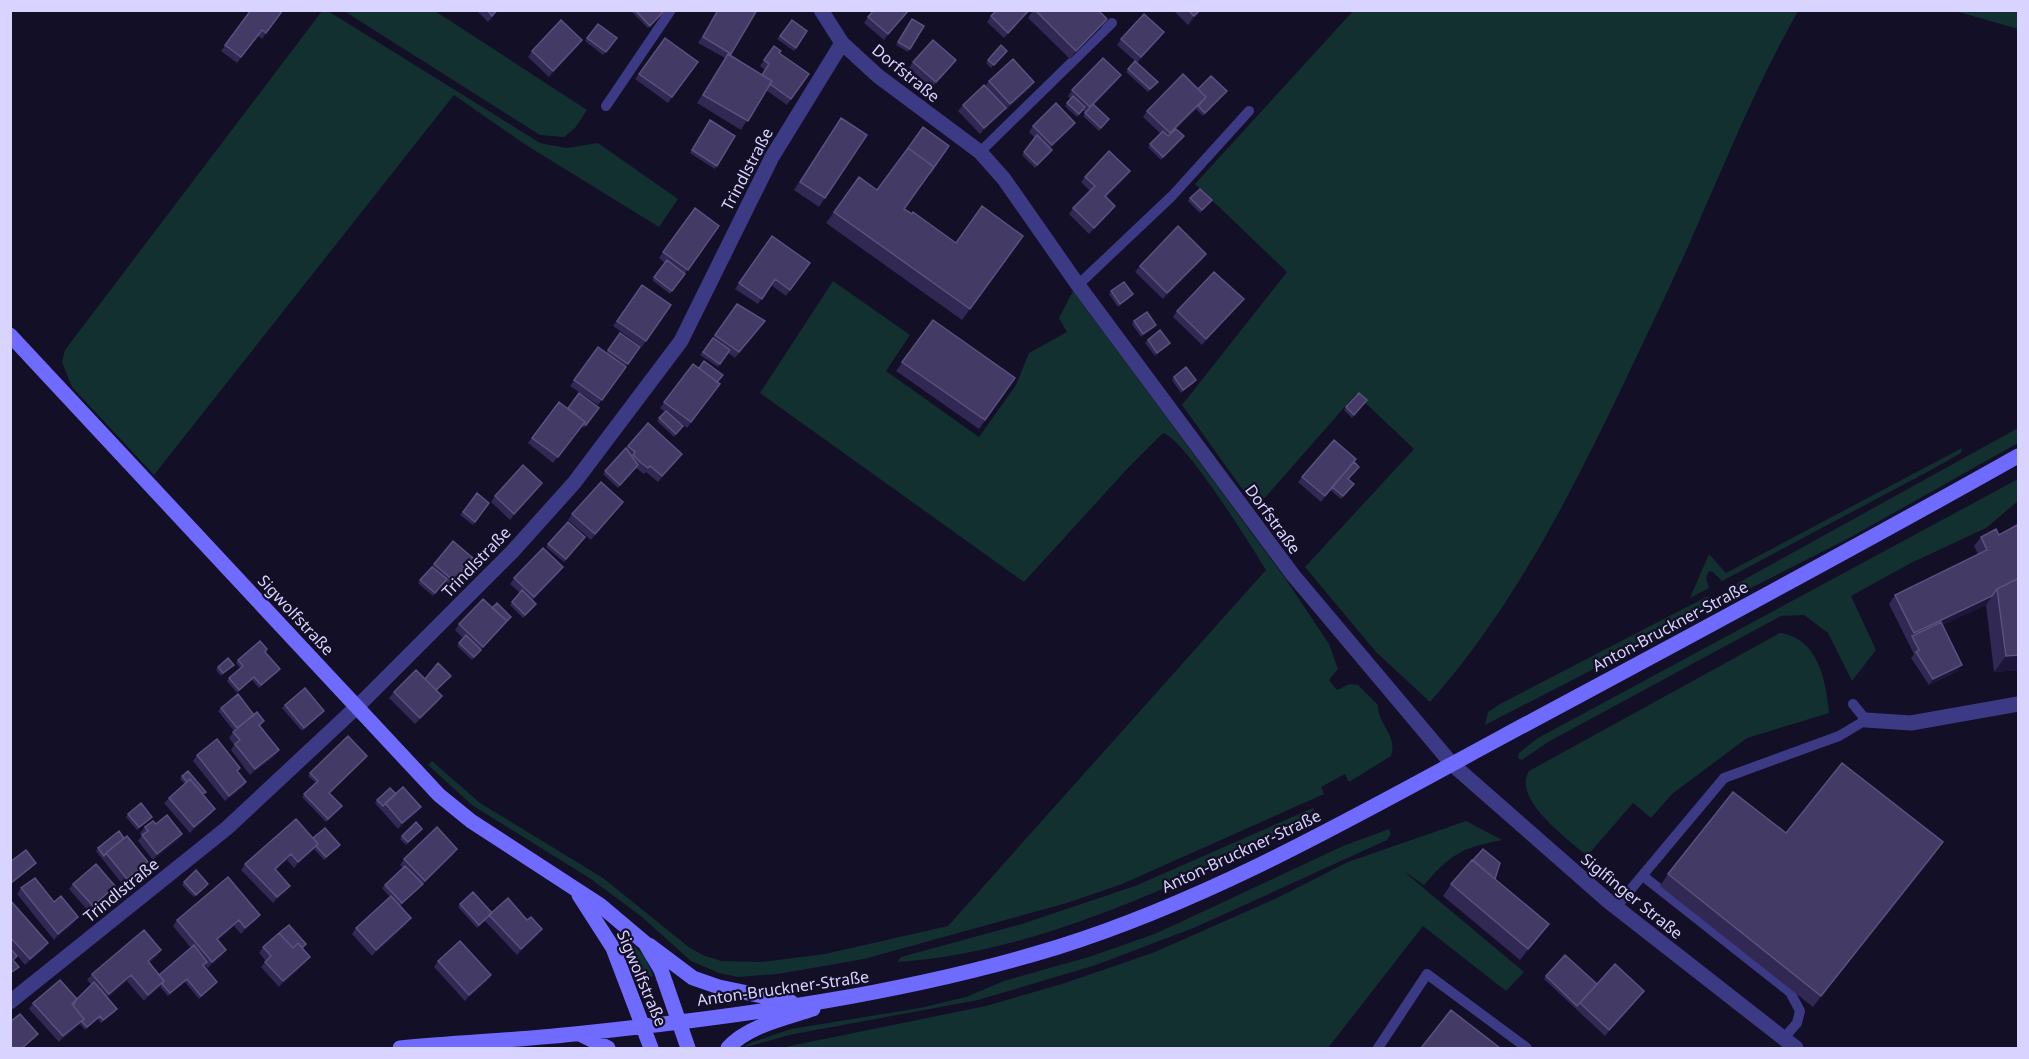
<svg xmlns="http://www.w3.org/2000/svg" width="2029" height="1059" font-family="'Noto Sans',sans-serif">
<rect width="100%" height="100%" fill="#130f26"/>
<!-- green -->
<path fill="#12302f" d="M322 11H328L540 143 566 148 598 143 678 199 659 227 526 145 454 95 154 475 72 387 62 362 65 350Z
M344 11H435L587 110 575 128 564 137 540 135Z
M1353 11H1798C1758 82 1727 158 1694 233 1672 283 1648 332 1625 381 1571 494 1513 608 1430 702L1376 652 1305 567 1414 449 1356 394 1256 508 1182 405 1287 272 1195 184Z
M1955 11H2018V29Z
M833 281 910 335 886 371 979 437 1016 385 1029 353 1067 332 1059 318 1073 291 1285 578 1329 644 1338 669 1329 680 1337 690 1350 684 1358 685 1378 705C1377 724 1398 735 1391 756L1349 782 1345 774 1321 787 1324 794 1122 884 1067 903 864 959 778 974 738 977 719 973 691 961 642 917 591 879 472 805 428 765 432 761 480 803 603 878 690 948 703 955 721 961 762 962 825 954 948 926 1266 570C1252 547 1184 438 1163 433L1127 469 1024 582 760 393Z
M2018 428V443L1849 538 1743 592 1729 588Z
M1962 448 1961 453 1931 470 1722 581 1713 572 1709 571 1706 578 1709 588 1690 598 1709 554 1726 573Z
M2018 479V501L1986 528 1911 563 1851 596 1876 650 1852 681 1828 633 1804 615 1781 616 1548 742 1522 760 1518 758 1519 753 1538 738Z
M1708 596 1710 607 1704 612 1485 725 1488 712 1500 704Z
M1780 633C1818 638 1826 680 1829 713L1747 738 1672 794 1651 818 1633 803 1587 856C1567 838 1512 800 1529 771Z
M1313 808 1314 810 1292 828C1176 886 1027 955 897 962L901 957 1022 924 1135 886Z
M1466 821 1502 840C1461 848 1451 854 1424 885L1402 870 1524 972 1506 991 1423 926 1328 1048H780L986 1006 1065 983 1155 952 1277 898 1348 862Z
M1389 829 1391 834 1387 840 1196 927 1096 965 978 1000 789 1035 743 1048 750 1043 791 1029 920 1008 966 997 1004 981 1092 956 1157 933 1343 846Z
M620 931 645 957 653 976 640 980Z"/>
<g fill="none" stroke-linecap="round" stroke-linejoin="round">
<!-- lane -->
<path stroke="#3d3a85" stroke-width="10" d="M606 106 671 10
M980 152 1112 23
M1078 285 1172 196 1249 111
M1643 876 1790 992 1800 1011 1797 1023 1783 1039
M1616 907 1724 778 1839 736 1866 720 1853 704
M1378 1048 1427 974 1527 1048"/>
<!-- street -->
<path stroke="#3d3a85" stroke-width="15" d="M821 10 842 43 878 76 980 152 1004 179 1078 285 1293 575 1452 764 1608 901 1796 1048
M1866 720 1911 723 2018 704
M10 1002 227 828 362 702 512 552 574 483 681 341 772 157 842 43"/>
<!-- secondary -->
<path stroke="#6f6bff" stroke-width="15" d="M10 335 439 795 471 821 600 905 645 943 661 970 688 1048
M579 895 613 948 651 1048
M649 945 693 978 719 987 791 1002
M580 1034 608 1048
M400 1048C461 1042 523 1040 584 1033 743 1016 905 994 1058 947 1214 898 1359 814 1502 737 1675 644 1848 552 2018 456
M728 1048C747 1026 786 1018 813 1009"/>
</g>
<!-- wall -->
<path fill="#312854" d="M251 10H283L262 39 258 36 237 63 221 51Z
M476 10H498L488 22Z
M630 10H662L661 15 648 28Z
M718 10H757L730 55 762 75 765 70 760 66 774 46 779 53 809 74 787 105 766 90 741 130 697 103 725 58 698 43Z
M909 10 884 40 864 23 868 17Z
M1031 10 1004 38 987 22 991 16Z
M1033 10H1098L1107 19 1101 28 1070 59 1028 18Z
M1173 10H1202L1188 25Z
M912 19 924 26 908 52 896 45Z
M792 20 807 31 794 51 777 39Z
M598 24 617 38 603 55 585 41Z
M1164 32 1160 38 1137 63 1158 82 1148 92 1126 72 1135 61 1117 45 1121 39Z
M665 38 698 62 668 103 635 79Z
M578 46 549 77 528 57 532 51Z
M1005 54 991 68 986 63 988 60Z
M913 62 952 66 932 88 909 68Z
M1121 75 1117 81 1094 105 1109 119 1099 131 1083 116 1085 113 1083 110 1077 117 1065 106 1071 99 1068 96 1072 90Z
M989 81 1034 82 1030 88 1006 110 1005 109 1001 114 980 134 958 111 963 105 985 86Z
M1198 89 1227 91 1203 116 1196 109 1176 129 1184 136 1161 160 1148 147 1161 134 1143 117 1147 111Z
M841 118 867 135 819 207 794 190Z
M710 120 735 136 715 169 690 153Z
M1075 123 1071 128 1050 148 1052 150 1050 153 1035 168 1022 155 1035 138 1029 132 1033 126Z
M1130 171 1126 177 1106 197 1111 212 1089 234 1069 214 1073 208 1090 191 1081 182 1085 177Z
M859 177 904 209 956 243 1023 236 962 320 826 223Z
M1190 198 1212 200 1200 213 1188 201Z
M695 208 719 226 670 294 652 280 665 263 659 258Z
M772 236 810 263 786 296 771 285 758 304 735 289Z
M1206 254 1202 260 1163 299 1135 272 1140 266Z
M642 285 671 305 642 347 613 326Z
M1111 291 1133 294 1131 297 1118 307 1109 294Z
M1244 299 1239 305 1202 345 1173 317 1177 311Z
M737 304 765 321 735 358 728 353 718 367 700 355Z
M933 320 1015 378 979 429 896 371Z
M1134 321 1156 325 1154 328 1141 337 1132 324Z
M620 333 640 347 598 405 570 386 598 347 606 353Z
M1148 340 1170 343 1168 346 1155 356 1145 343Z
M693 364 720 384 687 428 674 418 683 426 674 437 657 421 665 412 660 408Z
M1174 377 1194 383 1181 393 1172 380Z
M1367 400 1352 418 1344 410 1346 407Z
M559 402 568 408H599L584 428 582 426 553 463 528 443Z
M628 446 682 454 678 460 658 482 646 472 644 474 636 468 618 488 603 474Z
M1354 462 1349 479 1352 487 1341 499 1330 490 1321 502 1298 482 1302 477Z
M538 489 510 520 491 502 495 496Z
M477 493 489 503 473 525 460 515Z
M623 502 619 508 591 540 568 520 572 514Z
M1996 529 2019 670 1994 672 1986 605 1942 625 1958 671 1929 685 1911 658 1914 654 1889 604 1895 595 1978 554 1974 546 1981 537Z
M583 540 564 562 546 547 548 544Z
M453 541 473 558 449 587 445 582 433 596 418 583Z
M563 567 559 573 533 600 534 607 523 618 510 605 520 593 510 584 514 578Z
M492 608 509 620 472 660 457 646 463 638 455 630 459 624Z
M267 649 265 652 278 672 259 688 252 680 237 693 227 681 229 678 241 669 236 663 238 660Z
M234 665 221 676 216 670 218 667Z
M451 676 437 691 442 696 438 702 415 724 389 698 394 692 425 679Z
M285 705 324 711 322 714 302 731 282 708Z
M221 708 254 715 264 721 260 726 279 750 275 756 250 775 231 750 234 745 229 738 234 731 218 711Z
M197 755 237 772 246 782 242 788 225 801 193 761Z
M365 759 330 793 340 809 326 822 302 797 316 783 308 776 310 773Z
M182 776 203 795 215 809 211 814 190 833 164 803 169 798 185 784 180 779Z
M396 794 417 812 398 829 375 803 377 800Z
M128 814 152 817 150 820 137 830 126 817Z
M156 824 182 834 178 840 153 860 138 841 142 835 140 833 145 827Z
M420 832 406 845 400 839 402 836Z
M1786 833 1935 854 1813 1007 1660 886 1668 874Z
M124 838 144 868 123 885 96 851 98 848Z
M313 838 338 848 324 860 314 849 294 868 287 860 276 870 290 886 286 891 273 903 241 870 245 864Z
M457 849 453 855 400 906 407 924 372 956 352 934 356 928 390 897 382 888 403 868 400 865 404 859Z
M1495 879 1541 935 1520 960 1443 896 1451 884Z
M184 882 206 887 194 897 182 885Z
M73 884 115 886 111 892 89 912 69 889Z
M21 888 54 902 74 923 54 940 17 894Z
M10 900 44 949 25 965 10 947Z
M460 904 492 913 538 935 517 955 485 921 477 928 458 907Z
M260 915 255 921 241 934 234 926 218 940 222 956 208 968 205 965 204 966 217 982 215 985 199 999 185 982 168 996 160 987 144 1001 127 981 107 998 117 1009 115 1012 101 1023 98 1019 85 1030 80 1024 59 1042 29 1009 33 1003 77 999 92 985 87 980 92 974 161 950 157 956 149 963 159 975 191 948 173 926 177 920Z
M263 947 302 948 306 963 279 987 261 967 266 961 259 953Z
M438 961 491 975 487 981 465 1001 434 967Z
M1546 976 1597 984 1640 997 1605 1036 1544 979Z"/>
<!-- shaded-wall -->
<path fill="#1d163a" d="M909 10 906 15 884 40 888 34Z
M1029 10H1031L1004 38 1008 33Z
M1200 10H1202L1188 25 1194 16Z
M1107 19 1101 28 1070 59 1076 51Z
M1164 32 1160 38 1137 63 1141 57Z
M582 40 578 46 549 77 553 71Z
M956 60 952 66 932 88 936 82Z
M1121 75 1117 81 1086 113 1090 107Z
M1034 82 1030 88 1006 110 1010 104Z
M1206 97 1196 109 1166 139 1170 133Z
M1006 108 1001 114 980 134 984 128Z
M1075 123 1071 128 1048 151 1052 145Z
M1130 171 1126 177 1101 202 1105 196Z
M1115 206 1111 212 1089 234 1094 228Z
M1206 254 1202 260 1163 299 1167 293Z
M1244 299 1239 305 1202 345 1206 339Z
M1156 325 1154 328 1141 337 1143 334Z
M1170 343 1168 346 1155 356 1157 353Z
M682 454 678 460 658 482 662 476Z
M542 483 538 489 510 520 514 514Z
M623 502 619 508 591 540 595 534Z
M563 567 559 573 530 603 534 597Z
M1992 596 1986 605 1913 639 1912 636 1914 633Z
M511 617 509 620 472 660 483 647Z
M2019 655V670L1994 672 2006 656Z
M1962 665 1958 671 1929 685 1933 679Z
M442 696 438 702 415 724 420 718Z
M324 711 322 714 302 731 304 728Z
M279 750 275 756 250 775 255 769Z
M246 782 242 788 225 801 229 796Z
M421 807 417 812 398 829 402 823Z
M215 809 211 814 190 833 194 827Z
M182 834 178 840 153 860 157 854Z
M1943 842 1935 854 1813 1007 1821 996Z
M318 844 314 849 294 868 298 862Z
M457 849 453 855 400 906Z
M291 854 287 860 271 875 275 869Z
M148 862 144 868 123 885 127 879Z
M36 863 34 866 10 885 11 883Z
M115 886 111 892 89 912 93 906Z
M290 886 286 891 273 903 277 897Z
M260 915 255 921 241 934 245 928Z
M78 917 74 923 54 940 58 934Z
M411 918 407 924 372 956 376 950Z
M239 920 234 926 212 945 217 939Z
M1549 924 1541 935 1520 960 1528 949Z
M542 929 538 935 517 955 521 949Z
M48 943 44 949 25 965 30 959Z
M161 950 157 956 143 967 148 961Z
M226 950 222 956 208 968 212 962Z
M310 957 306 963 279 987 283 981Z
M131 975 127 981 105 1000 109 994Z
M491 975 487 981 465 1001 469 995Z
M164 981 160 987 144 1001 148 995Z
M1644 991 1640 997 1605 1036 1609 1030Z
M84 1019 80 1024 59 1042 63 1036Z
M38 1034 34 1040 24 1048H22Z"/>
<!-- building -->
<path fill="#433a66" stroke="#5a527e" stroke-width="1.5" d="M251 10H283L266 33 262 30 241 57 225 45Z
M487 10H497L492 16Z
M635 10H662L663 12 650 26Z
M718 10H757L731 54 703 37Z
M874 10H909L888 34 868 17Z
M997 10H1029L1008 33 991 16Z
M1035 10H1098L1107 19 1076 51Z
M1188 10H1200L1194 16Z
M1144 14 1164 32 1141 57 1121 39Z
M912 19 924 26 910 49 898 42Z
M561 20 582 40 553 71 532 51Z
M792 20 807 31 796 48 780 36Z
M598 24 617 38 606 52 587 38Z
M665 38 698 62 672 97 639 74Z
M933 40 956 60 936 82 913 62Z
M1001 45 1007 51 994 65 988 60Z
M774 46 781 51 779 53 809 74 791 99 770 84 772 81 762 75 769 64 764 60Z
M728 54 772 81 748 121 703 95Z
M1103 58 1121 75 1090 107 1072 90Z
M1013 59 1034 82 1010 104 989 81Z
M1135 61 1158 82 1150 89 1128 69Z
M1183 74 1206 97 1170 133 1147 111Z
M1211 76 1227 91 1205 113 1198 106 1206 97 1198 89Z
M984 85 1006 108 984 128 963 105Z
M1073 96 1085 107 1079 114 1067 103Z
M1056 103 1075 123 1052 145 1033 126Z
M1093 104 1109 119 1101 128 1085 113Z
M841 118 867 135 825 198 800 182Z
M710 120 735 136 717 166 692 150Z
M923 127 949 146 930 173 934 167 908 148Z
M1176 129 1184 136 1163 157 1150 144 1163 131 1168 136Z
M1037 135 1052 150 1037 165 1024 152Z
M908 148 934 167 904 209 912 214 913 212 956 243 982 206 1023 236 970 309 834 212 859 177 877 190Z
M1109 151 1130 171 1105 196 1115 206 1094 228 1073 208 1095 186 1085 177Z
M1200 189 1212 200 1202 210 1190 198Z
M695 208 719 226 688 270 663 252Z
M1178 226 1206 254 1167 293 1140 266Z
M772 236 810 263 790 290 775 279 762 299 739 283Z
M667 260 685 274 672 291 654 277Z
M1214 272 1244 299 1206 339 1177 311Z
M1124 282 1133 294 1120 304 1111 291Z
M642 285 671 305 646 341 617 321Z
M737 304 765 321 739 352 715 335Z
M1147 312 1156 325 1143 334 1134 321Z
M933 320 1015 378 985 420 902 362Z
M1160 330 1170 343 1157 353 1148 340Z
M620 333 640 347 628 364 608 350Z
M713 338 730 350 720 364 703 352Z
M598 347 626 367 602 400 574 380Z
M704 361 723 375 717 382 699 368Z
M693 364 720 384 691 422 664 402Z
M1186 367 1196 380 1183 390 1174 377Z
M579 393 599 408 586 425 584 423 585 422 568 408Z
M1359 393 1367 400 1354 415 1346 407Z
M559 402 585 422 558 457 532 438Z
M666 411 683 426 676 434 659 418Z
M648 423 682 454 662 476 650 466 648 468 640 462 633 455 635 452 628 446Z
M1334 440 1356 459 1325 496 1302 477Z
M626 448 638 465 620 485 605 471Z
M1354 462 1359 467 1348 479 1354 484 1343 496 1332 487Z
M523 465 542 483 514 514 495 496Z
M601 482 623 502 595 534 572 514Z
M477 493 489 503 475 522 463 512Z
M568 522 585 537 566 559 548 544Z
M2019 524V578L1997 589 1992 596 1914 633 1895 595 1987 550 1981 537 1996 529 1999 535Z
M453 541 473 558 454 581 434 564Z
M543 548 563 567 534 597 514 578Z
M432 567 447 579 435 593 420 580Z
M2019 578V655L2006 656 1997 589Z
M522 590 536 604 525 615 512 602Z
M483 599 507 621 483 647 459 624Z
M497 603 511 617 504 624 507 621 492 608Z
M1941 622 1962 665 1933 679 1916 652 1919 650 1912 636Z
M466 635 481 650 474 657 459 643Z
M260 641 267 649 265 652 280 669 261 685 254 677 239 690 229 678 243 666 238 660Z
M228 658 234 665 223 673 218 667Z
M438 663 451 676 436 690 425 679Z
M416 670 442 696 420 718 394 692Z
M305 688 324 711 304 728 285 705Z
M238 694 254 715 237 728 221 708Z
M257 712 264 721 259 725 279 750 255 769 235 744 240 740 233 732Z
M348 736 367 756 329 793 342 806 328 819 304 794 318 781 310 773Z
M217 739 240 768 237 771 246 782 229 796 197 755Z
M1842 763 1943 842 1821 996 1668 874 1733 792 1786 833Z
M188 771 206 792 203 794 190 779 187 782 182 776Z
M190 779 215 809 194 827 169 798Z
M403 787 421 807 402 823 385 803Z
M390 788 396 794 383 806 377 800Z
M141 803 152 817 139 827 128 814Z
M167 815 182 834 157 854 142 835 148 831 145 827 153 821 156 824Z
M296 819 318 844 298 862 291 854 275 869 290 886 277 897 245 864Z
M416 822 422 829 408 842 402 836Z
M437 827 457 849 425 881 404 859Z
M325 828 340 845 326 857 316 846 318 844 313 838Z
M119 831 124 838 106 853 104 856 98 848Z
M127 836 148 862 127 879 106 853Z
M1483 849 1500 863 1495 879 1473 860Z
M26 850 36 863 11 883 10 862Z
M1472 860 1549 924 1528 949 1451 884Z
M96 864 115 886 93 906 73 884Z
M405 866 423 884 402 903 385 885Z
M196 870 208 884 196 895 184 882Z
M228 877 260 915 245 928 239 920 217 939 226 950 212 962 177 920Z
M35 878 54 902 61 896 78 917 58 934 21 888Z
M473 892 492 913 479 925 460 904Z
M391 896 411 918 376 950 356 928Z
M508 898 527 920 531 917 542 929 521 949 489 915Z
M10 900 48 943 30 959 10 937Z
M289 925 306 944 302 948 298 943 293 948 279 933Z
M144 930 161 950 148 961 164 981 148 995 131 975 109 994 92 974Z
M279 933 293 948 298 943 310 957 283 981 265 962 271 956 263 947Z
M460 941 491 975 469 995 438 961Z
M194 945 207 962 203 965 217 982 201 996 187 979 170 993 162 984 164 981 159 975Z
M10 948 17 956 13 960 19 967 10 973Z
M1565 955 1597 984 1577 1006 1546 976Z
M1615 964 1644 991 1609 1030 1580 1003Z
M60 980 77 999 72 1004 84 1019 63 1036 33 1003Z
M94 982 117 1009 103 1020 100 1016 87 1027 82 1022 84 1019 73 1005 76 1000Z
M1451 1010 1500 1048H1421Z
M20 1014 38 1034 22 1048H10V1022Z"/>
<g text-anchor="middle" stroke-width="4.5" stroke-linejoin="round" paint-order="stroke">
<!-- street labels -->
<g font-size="16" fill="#d9d4ff" stroke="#130f26">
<text transform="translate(906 73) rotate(39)" y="6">Dorfstraße</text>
<text transform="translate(747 169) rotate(-62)" y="6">Trindlstraße</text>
<text transform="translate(1273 519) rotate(54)" y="6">Dorfstraße</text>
<text transform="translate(476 562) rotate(-46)" y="6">Trindlstraße</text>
<text transform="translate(296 615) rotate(47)" y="6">Sigwolfstraße</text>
<text transform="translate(1670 626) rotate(-28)" y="6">Anton-Bruckner-Straße</text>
<text transform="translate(1241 851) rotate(-25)" y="6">Anton-Bruckner-Straße</text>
<text transform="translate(121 890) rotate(-39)" y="6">Trindlstraße</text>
<text transform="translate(1632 896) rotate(39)" y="6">Siglfinger Straße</text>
<text transform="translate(642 978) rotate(67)" y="6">Sigwolfstraße</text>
<text transform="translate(783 988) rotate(-8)" y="6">Anton-Bruckner-Straße</text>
</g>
</g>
<!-- border -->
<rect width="2029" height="1059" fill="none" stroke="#d9d4ff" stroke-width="24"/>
</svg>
